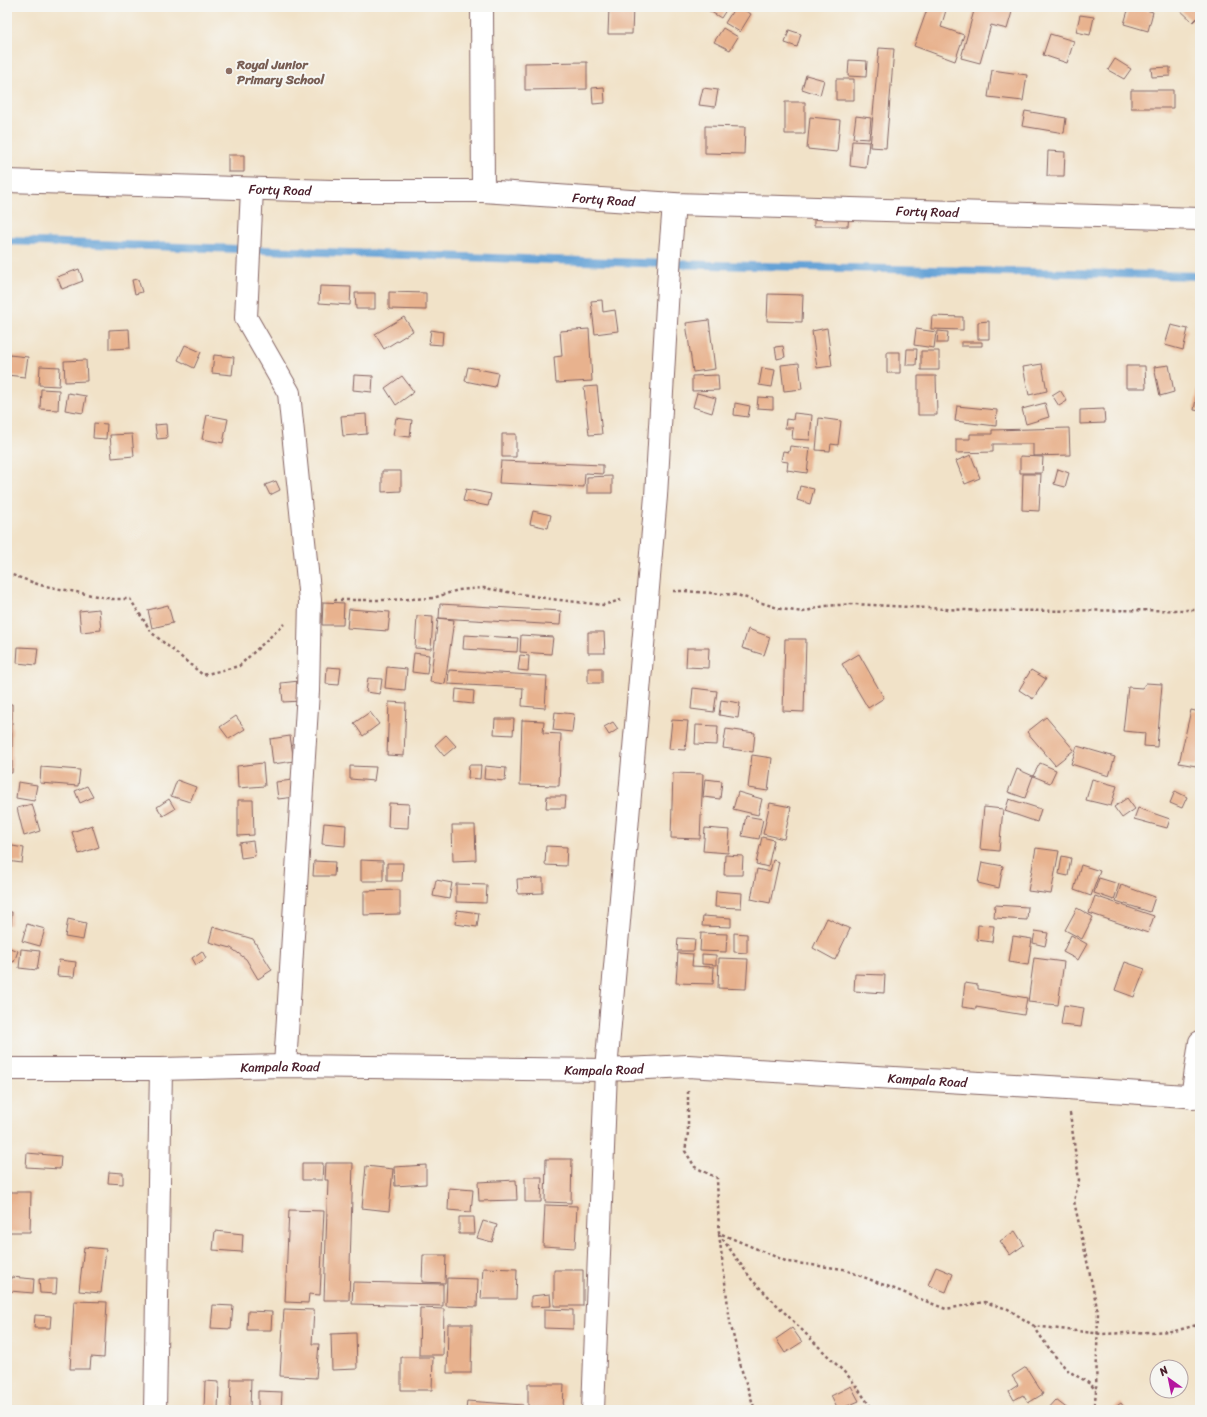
<svg xmlns="http://www.w3.org/2000/svg" width="1207" height="1417" font-family="Sriracha,sans-serif">
<rect width="100%" height="100%" fill="#f6f6f2"/>
<filter id="ink" filterUnits="userSpaceOnUse"><feTurbulence type="fractalNoise" baseFrequency=".025" numOctaves="2"/><feDisplacementMap in="SourceGraphic" scale="8" xChannelSelector="R" yChannelSelector="G"/><feConvolveMatrix kernelMatrix="1 2 1 2 8 2 1 2 1" color-interpolation-filters="sRGB"/></filter>
<filter id="wash" filterUnits="userSpaceOnUse"><feTurbulence type="fractalNoise" baseFrequency=".012" numOctaves="4" result="noise"/><feDisplacementMap in="SourceGraphic" scale="16" xChannelSelector="R" yChannelSelector="G"/><feGaussianBlur stdDeviation="0.9" result="paint"/><feColorMatrix in="noise" values="0 0 0 0 0 0 0 0 0 0 0 0 0 0 0 0 0 1.4 0 .05"/><feComposite in="paint" operator="in"/></filter>
<g filter="url(#wash)">
<rect width="100%" height="100%" fill="#f1e2c8"/>
<g fill="none" stroke-linecap="round" stroke-linejoin="round">
<!-- stream -->
<path stroke="#65a2d6" stroke-width="8" d="M7 241 668 264 1200 276"/>
</g>
<g id="blocks">
<!-- building -->
<path fill="#e8b28e" d="M609 7H633L632 34H608Z
M703 7H728L721 18Z
M735 7H739L751 14 740 32 725 23Z
M928 7H947L941 27 964 35 955 61 914 46Z
M975 7H993L1012 12 1007 29 991 25 980 63 961 58Z
M1129 7H1135L1153 12 1148 31 1124 24Z
M1179 7H1200V15L1193 22 1178 8Z
M1080 15 1094 17 1090 35 1076 32Z
M723 28 738 37 730 50 714 42Z
M789 30 801 34 797 47 785 43Z
M1050 34 1074 41 1067 63 1043 55Z
M879 48 894 49 886 148 870 147Z
M1115 59 1131 69 1124 79 1108 70Z
M849 60 867 61 866 77 848 76Z
M587 62V89L525 90V63Z
M1170 67V76L1152 77 1151 68Z
M992 70 1027 75 1023 101 988 97Z
M806 75 824 80 820 95 802 89Z
M836 79H854V100H836Z
M604 87 605 103 593 104 592 88Z
M703 88 718 90 715 107 699 105Z
M1131 90H1173V108H1131Z
M785 102H805V134H785Z
M1025 111 1066 118 1064 133 1022 126Z
M856 116 871 118 869 139 853 138Z
M810 117 840 120 837 152 807 149Z
M705 126 745 127 744 154 705 153Z
M852 141 869 142 866 168 850 166Z
M1048 151 1065 152 1064 176H1047Z
M228 155H244V172H228Z
M814 213 849 214 848 226H814Z
M79 269 83 281 62 289 57 277Z
M138 279 142 292 135 294 132 280Z
M320 286 351 287 350 305 319 303Z
M389 292 426 293V310L389 309Z
M355 293H375V309H356Z
M768 294 803 295 802 322 767 321Z
M602 300 603 312 615 310 618 331 595 334 591 301Z
M932 316 963 317V330L931 329Z
M404 317 413 331 384 349 375 334Z
M709 320 715 369 693 372 686 323Z
M989 321V339H978V322Z
M1171 325 1188 329 1183 350 1165 345Z
M827 328 832 366 817 368 812 331Z
M129 329 130 348 109 349V330Z
M589 329 592 381 556 383 554 357 562 356 560 331Z
M916 329 936 332 934 348 914 345Z
M431 330 443 332 442 345 429 344Z
M938 331 948 332 947 343H937Z
M961 342H982V346H961Z
M185 345 201 352 194 368 178 360Z
M783 346 785 357 777 359 775 347Z
M907 349H917L916 365H906Z
M921 351H939V370H921Z
M887 352H900V373H887Z
M9 355 28 357 25 377 7 375Z
M214 355 234 357 232 375 212 373Z
M86 360 87 381 65 382 64 361Z
M799 363 802 389 784 391 781 365Z
M1042 364 1047 391 1029 395 1023 367Z
M1169 365 1174 392 1160 396 1154 367Z
M40 366 60 367 59 386 39 385Z
M1126 366H1145L1146 388H1126Z
M468 367 498 373 495 387 465 381Z
M762 368 775 370 772 387 759 385Z
M354 375 373 376 372 392 353 390Z
M718 375 719 390 692 391V376Z
M402 376 414 392 396 405 385 388Z
M918 376H936L937 415H918Z
M1199 383H1200V411L1194 410Z
M597 386 602 434 589 435 584 387Z
M41 389 59 390 58 410 40 409Z
M7 390H10L8 404H7Z
M1060 390 1067 401 1059 406 1052 395Z
M68 393 86 396 83 413 65 410Z
M697 393 716 398 712 413 693 407Z
M758 397 773 398V409L757 408Z
M735 403 750 406 748 417 734 415Z
M1045 403 1049 417 1026 424 1022 409Z
M957 406 997 410 996 426 955 421Z
M1104 409 1105 423 1080 424V410Z
M794 413 812 415 810 440 792 439 793 428H785L786 419 793 420Z
M366 414 367 434 343 436 341 416Z
M207 415 228 419 223 443 202 439Z
M396 418 412 420 410 437 393 435Z
M819 418 841 421 838 445 831 444 830 451 816 450Z
M94 423 107 424 106 439 93 438Z
M166 424 167 438 157 439 155 425Z
M1069 428 1070 455 1033 456V444H993V452L956 453V439H970V434H992V430Z
M132 434 134 456 112 458 110 435Z
M502 434H516V457H502Z
M790 446 810 448 807 473 787 470 788 462 781 461 783 451 789 452Z
M971 455 980 478 965 484 956 461Z
M1020 456 1043 457 1042 473H1020Z
M501 461 603 465V474L585 473 584 487 499 483Z
M1058 469 1069 473 1065 487 1054 484Z
M382 471H401V491L382 492Z
M1023 474H1041L1039 511 1022 510Z
M612 476V493H587V477Z
M276 481 280 490 270 495 265 485Z
M800 486 814 489 810 504 797 500Z
M466 489 491 494 488 506 463 501Z
M533 511 551 515 548 528 530 524Z
M323 602 344 603 343 625H322Z
M440 604 561 611 560 625 439 618Z
M168 605 173 623 152 628 148 610Z
M99 609 101 630 81 632 79 611Z
M349 609 390 612 388 631 347 628Z
M417 616 433 617 431 649 415 648Z
M438 618 454 620 445 684 430 682Z
M748 629 770 637 764 655 742 648Z
M588 632H604L605 653H588Z
M464 635 518 638 517 652 463 649Z
M521 635 553 637 551 654 520 652Z
M785 639H806L804 712 783 711Z
M18 647 38 648 36 665 17 663Z
M687 648H709L708 668 686 667Z
M414 653 429 655 427 674 412 672Z
M859 654 884 698 868 708 842 664Z
M520 655 529 656 528 671 518 670Z
M327 667 341 668 339 685 326 684Z
M387 667 407 669 405 690 385 688Z
M588 668H602V683H588Z
M449 670 547 676 545 708 522 706 523 688 448 684Z
M1031 670 1046 679 1033 699 1019 690Z
M368 678 382 679 380 694 366 692Z
M299 681 301 701 283 702 281 683Z
M1146 683 1162 684 1157 747 1144 746 1145 733 1123 731 1128 687 1142 688Z
M693 688 717 691 714 712 691 709Z
M456 689 474 691 473 704 455 702Z
M721 700 740 703 738 718 719 715Z
M389 702 406 703 404 756 387 755Z
M7 704H12V773H7Z
M1191 710 1200 712V749L1196 766 1179 763Z
M370 712 379 724 363 736 354 723Z
M555 712 574 714 572 732 553 730Z
M236 716 245 729 229 739 220 727Z
M1046 717 1074 750 1055 765 1027 732Z
M495 719H514L513 735 494 734Z
M522 720 544 721 543 733 561 734 559 786 520 785Z
M672 720 688 721 685 750 669 749Z
M613 722 618 729 609 735 604 727Z
M696 725 718 726 717 745 695 744Z
M726 729 755 733 753 752 723 748Z
M446 735 456 746 444 756 435 745Z
M290 736 294 761 273 764 270 739Z
M1077 746 1115 757 1109 776 1071 764Z
M752 755 772 758 768 791 748 788Z
M263 763 265 786 238 788 237 766Z
M1040 763 1056 770 1050 783 1033 776Z
M469 765H481L480 779 468 778Z
M350 766 376 767 374 781 350 779Z
M485 766 506 768 505 781 484 779Z
M41 767 80 770 78 786 40 783Z
M1017 769 1033 776 1025 798 1008 792Z
M673 773 703 774 700 839 671 838Z
M705 779 722 781 720 799 703 797Z
M1092 779 1117 786 1111 806 1086 800Z
M177 780 196 787 190 802 171 796Z
M293 780 295 797 278 799 276 782Z
M18 782 37 785 34 801 16 798Z
M87 786 93 797 80 803 75 791Z
M1175 791 1187 797 1182 808 1170 803Z
M738 792 762 799 758 815 733 809Z
M547 796H566L565 808H546Z
M1127 798 1135 809 1122 818 1114 807Z
M169 799 175 809 163 816 157 807Z
M1009 799 1041 809 1037 822 1005 811Z
M238 800H253L254 835 238 836Z
M389 803 409 804 408 828 388 827Z
M770 803 791 807 784 839 763 834Z
M32 804 40 831 24 836 17 808Z
M984 807 1003 809 999 851 980 849Z
M1138 808 1170 819 1167 828 1134 819Z
M746 816 763 819 759 839 742 836Z
M324 823 346 825 345 846 322 844Z
M92 825 99 847 79 854 72 832Z
M452 825H475L476 860 453 861Z
M705 828 730 830 728 853 703 851Z
M762 837 774 840 768 867 756 864Z
M253 841 255 856 241 858 239 843Z
M7 845 24 848 22 863 7 861Z
M546 846 567 847 566 866 545 865Z
M1036 848 1059 851 1051 894 1028 891Z
M725 855 743 856 742 875H724Z
M1062 856 1071 858 1068 876 1059 874Z
M361 860 383 861V881H361Z
M773 860 779 862 770 903 751 899 757 869 770 872Z
M314 861 335 862 334 876H313Z
M982 862 1003 866 999 888 978 883Z
M387 863H403L402 881H387Z
M1081 865 1100 871 1091 896 1074 890Z
M543 878V893L518 894 517 879Z
M1099 878 1119 884 1114 900 1094 893Z
M436 880 452 883 449 899 433 896Z
M456 884 487 885 486 903 456 902Z
M1121 885 1155 897 1150 912 1116 901Z
M400 890V914L364 915V891Z
M716 891 742 893 741 908 715 907Z
M1095 896 1154 916 1148 933 1089 913Z
M995 905 1028 907 1027 920 994 918Z
M1077 908 1093 917 1082 939 1065 930Z
M457 910 479 913 477 927 455 924Z
M7 912H12L11 925 7 924Z
M703 916 731 918V927L702 926Z
M827 918 850 929 835 960 813 948Z
M68 919 86 923 83 940 65 937Z
M27 924 45 929 40 946 22 941Z
M978 925 994 926 992 942 977 940Z
M213 927 253 939 272 970 258 979 246 959 231 948 209 942Z
M1035 931 1048 933 1045 946 1033 943Z
M701 933 727 934 726 952 700 951Z
M734 933 747 934V953L734 952Z
M1071 935 1087 944 1078 960 1063 952Z
M1013 936 1032 939 1028 965 1009 962Z
M678 938 695 939 694 951H677Z
M7 947 18 951 14 962 7 960Z
M21 949 40 951 37 970 19 968Z
M202 951 206 958 196 965 192 958Z
M678 953 693 954 692 966 714 967 713 984 676 983Z
M702 954 716 955V965L702 964Z
M719 958 748 959 746 989 718 988Z
M1034 958 1064 962 1058 1005 1028 1002Z
M59 960 76 962 74 977 57 976Z
M1125 962 1145 969 1134 997 1115 990Z
M855 974 885 975 884 993 854 991Z
M965 983 978 985V989L1027 998 1024 1015 976 1007V1009L962 1007Z
M1064 1005 1084 1008 1081 1027 1061 1025Z
M27 1153 61 1156 60 1169 26 1167Z
M546 1159H572L571 1203 545 1202Z
M302 1163H323L322 1180H302Z
M326 1163H353L349 1300H324L328 1180H325Z
M426 1165V1184L395 1186 394 1167Z
M366 1166 393 1169 389 1211 362 1208Z
M109 1172 123 1173V1184L108 1183Z
M525 1177H542L541 1202H525Z
M516 1180 517 1200 479 1201 478 1182Z
M449 1188 473 1190 471 1212 448 1210Z
M7 1192H31L30 1232H7Z
M545 1205 577 1206 575 1248 543 1246Z
M289 1210 324 1211 320 1295 309 1294 308 1303 285 1302Z
M459 1217H474L475 1234H459Z
M483 1221 497 1225 492 1242 477 1238Z
M215 1231 243 1234 242 1252 213 1250Z
M1015 1231 1024 1245 1010 1255 1000 1241Z
M84 1247 106 1249 101 1293 79 1291Z
M423 1255H446L445 1283 422 1282Z
M936 1267 953 1274 946 1292 928 1285Z
M483 1268 517 1269 516 1299H481Z
M554 1270H583V1306H554Z
M11 1277 34 1279 33 1293 10 1291Z
M447 1278 478 1279 477 1307 446 1306Z
M39 1279H57L56 1294 40 1293Z
M353 1282 443 1284V1306L352 1304Z
M550 1294 551 1306 531 1307V1296Z
M74 1301 107 1302 104 1358 91 1357 90 1369H70Z
M213 1305 233 1306 231 1329 211 1328Z
M420 1308 444 1309 443 1355H419Z
M284 1309 314 1310 312 1344H319L316 1378 280 1376Z
M544 1309 573 1310V1329L544 1328Z
M248 1311 272 1312 271 1330H247Z
M35 1315 51 1316 50 1328H34Z
M448 1324H472L471 1373H447Z
M792 1328 802 1342 785 1353 776 1339Z
M356 1333 357 1369 332 1370 331 1334Z
M401 1357H433L432 1390H401Z
M1026 1367 1043 1394 1028 1403 1023 1395 1014 1400 1009 1391 1018 1385 1012 1376Z
M231 1379H251L250 1410H230Z
M205 1381 219 1382 218 1410H204Z
M528 1384H564L563 1410H528Z
M851 1386 859 1401 838 1410 831 1396Z
M258 1391 282 1392 281 1410H258Z
M1056 1400 1069 1410H1047Z
M467 1401 523 1405 522 1410H466Z
M1121 1403 1126 1410H1111Z
M297 1408H315V1410H297Z"/>
</g>
</g>
<g filter="url(#ink)">
<use href="#blocks" fill-opacity="0" stroke="#846362" stroke-width="1"/>
<g fill="none" stroke-linecap="round" stroke-linejoin="round">
<!-- street casing -->
<g stroke="#846362" stroke-width="24">
<g id="street">
<path d="M482 7 483 191"/>
<path id="s1" d="M7 181 332 191H483L674 204 1200 219"/>
<path d="M252 189 246 318 289 393 310 600 308 691 285 1066"/>
<path id="s2" d="M7 1069H161L285 1066 606 1070 688 1066 1067 1088 1200 1097"/>
<path d="M1192 1097 1200 1042"/>
<path d="M155 1410 161 1069"/>
<path d="M593 1410 606 1070 656 496 670 253 674 204"/>
</g>
</g>
<!-- path -->
<path stroke="#846362" stroke-width="2.5" stroke-dasharray="3 3" stroke-linecap="butt" d="M7 573 40 585 112 599H130L152 633 203 675 239 666 284 624
M673 591H685L737 595 781 609 803 612 824 606 854 604 983 611 1200 610
M334 600H387L433 598 458 590 484 588 551 599 603 605 621 600
M688 1091V1133L685 1151 695 1167 717 1178 719 1233 788 1262 843 1269 946 1309 984 1302 1008 1309 1034 1326 1102 1334 1175 1331 1200 1324
M1070 1113 1079 1180 1074 1201 1098 1312 1096 1391
M719 1234 752 1280 851 1379 873 1410
M719 1234 730 1322 742 1371 755 1410
M1034 1326C1041 1338 1059 1363 1069 1371 1078 1378 1090 1381 1096 1391L1094 1410"/>
<!-- street -->
<use href="#street" stroke="#fff" stroke-width="22"/>
</g>
</g>
<!-- markers -->
<circle fill="#8d6e63" stroke="#f6f6f2" stroke-width="1.5" cx="229" cy="71" r="4"/>
<g text-anchor="middle" stroke-width="4" stroke-linejoin="round" paint-order="stroke">
<!-- education labels -->
<g font-size="13" font-weight="bold" fill="#785e54" stroke="#f6f6f2" text-anchor="start">
<text x="237" y="69">Royal Junior<tspan x="237" dy="15">Primary School</tspan></text>
</g>
<!-- street labels -->
<g font-size="13" fill="#4a1f2b" stroke="#f6f6f2">
<text dy="5" stroke="none"><textPath href="#s1" startOffset="273">Forty Road</textPath></text>
<text dy="5" stroke="none"><textPath href="#s1" startOffset="597">Forty Road</textPath></text>
<text dy="5" stroke="none"><textPath href="#s1" startOffset="921">Forty Road</textPath></text>
<text dy="5" stroke="none"><textPath href="#s2" startOffset="273">Kampala Road</textPath></text>
<text dy="5" stroke="none"><textPath href="#s2" startOffset="597">Kampala Road</textPath></text>
<text dy="5" stroke="none"><textPath href="#s2" startOffset="921">Kampala Road</textPath></text>
</g>
</g>
<!-- margin -->
<rect width="1207" height="1417" fill="none" stroke="#f6f6f2" stroke-width="24"/>
<!-- north arrow -->
<g transform="translate(1169 1379) rotate(327)"><circle r="19" fill="#f6f6f2" stroke="#b1a0a2"/>
<path d="M0-3L7 15L0 10L-7 15Z" fill="#b5179e"/>
<text y="-6" font-size="11" font-weight="bold" text-anchor="middle" fill="#4a1f2b">N</text>
</g>
</svg>
